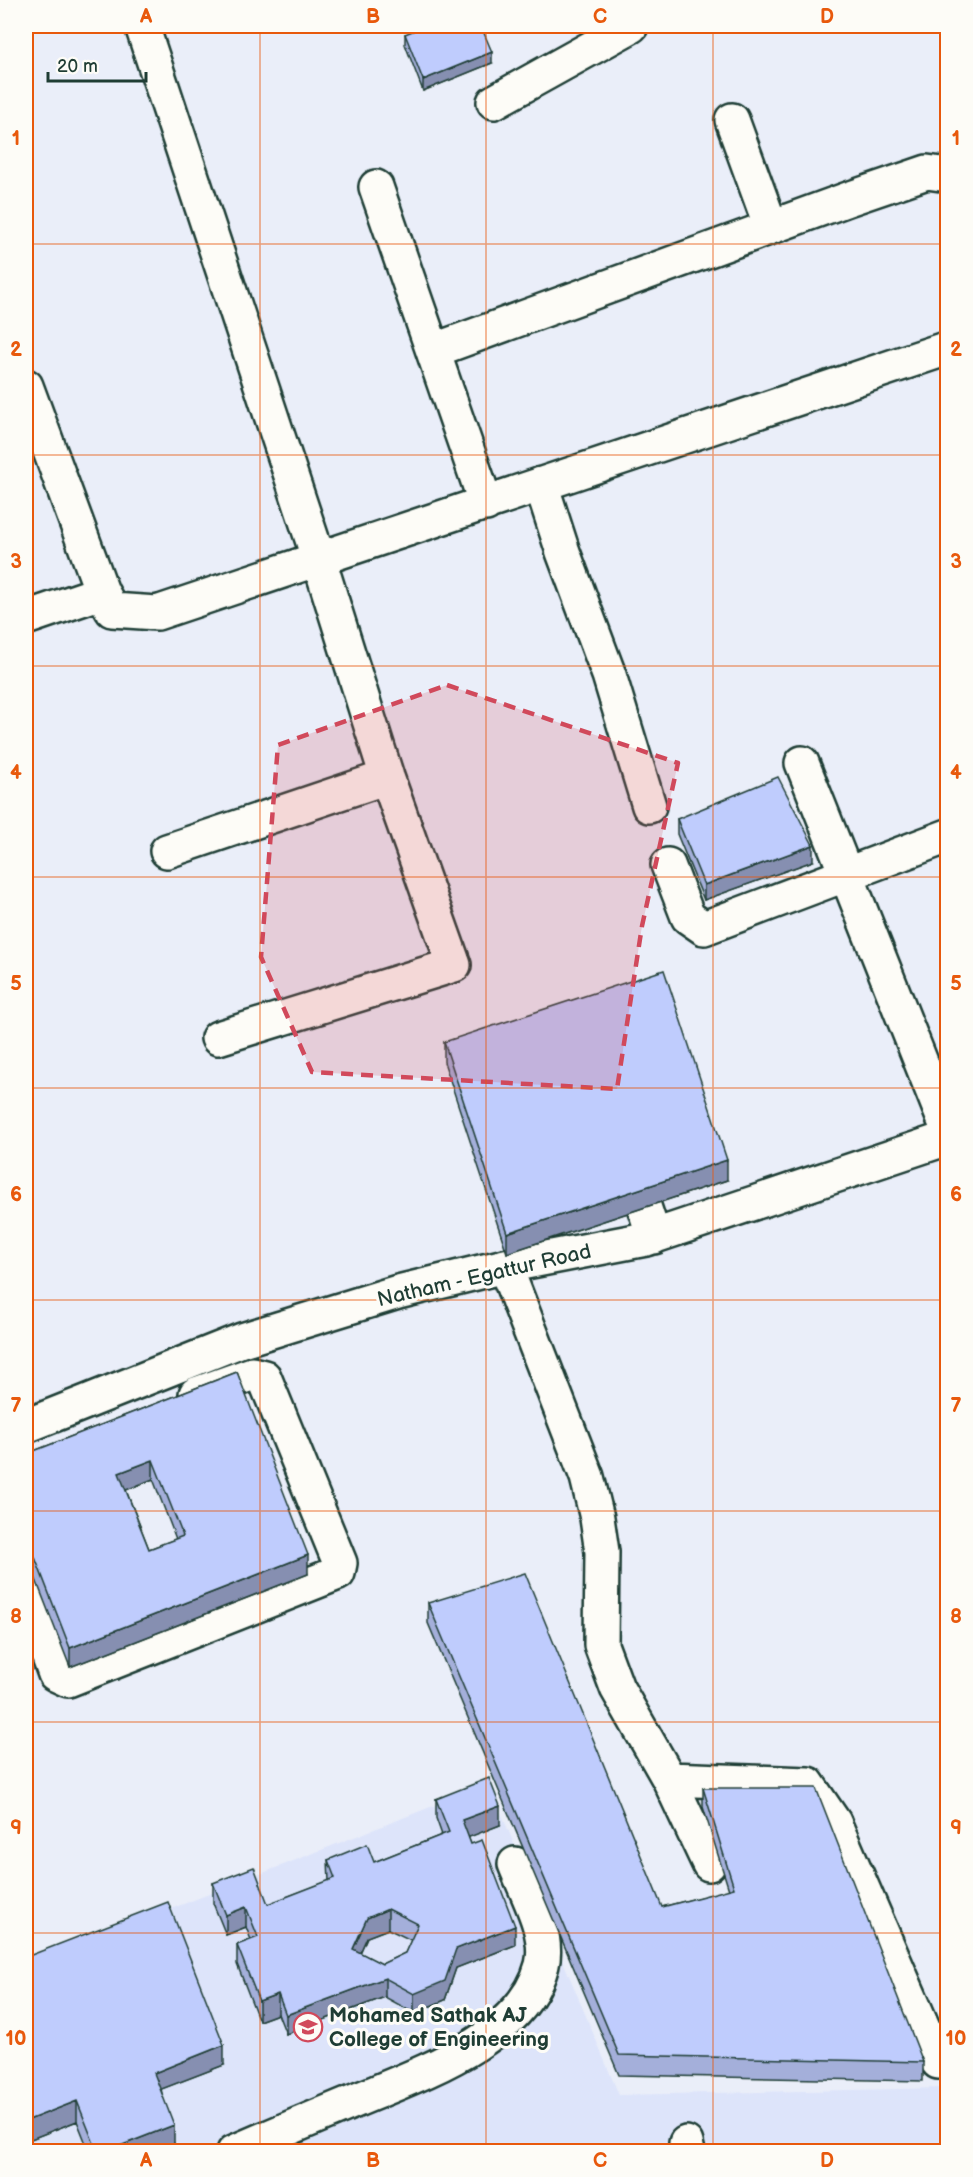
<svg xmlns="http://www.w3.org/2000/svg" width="973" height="2177" font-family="'Balsamiq Sans',sans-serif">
<rect width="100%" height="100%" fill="#eaeef9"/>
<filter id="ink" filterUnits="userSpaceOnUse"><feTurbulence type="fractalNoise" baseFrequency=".0167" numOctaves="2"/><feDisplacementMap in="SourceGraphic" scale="12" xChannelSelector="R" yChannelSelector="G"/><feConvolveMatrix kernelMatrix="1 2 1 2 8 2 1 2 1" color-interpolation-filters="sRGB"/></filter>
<g filter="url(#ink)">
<!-- built -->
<path fill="#dde4fa" d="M489 1784 619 2095 947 2088V2151L26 2152V1966Z"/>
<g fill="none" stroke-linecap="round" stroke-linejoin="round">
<!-- minor casing -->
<g stroke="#1f3d34" stroke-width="38">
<path id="minor" d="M142 26 319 560 387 777 454 965 218 1038
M494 102 631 26
M732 120 771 227
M376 187 486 504
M435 350 848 199 927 172 948 175
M26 386 102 592 112 610 157 613 948 348
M541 484 563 552 609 675 649 806
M26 618 102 592
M802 763 948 1130
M167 851 387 777
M668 865 688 917 704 928 948 836
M630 1164 654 1237
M505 1266 587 1477 597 1518 602 1552 601 1645 617 1688 669 1779 709 1864
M26 1426 242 1340 398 1292 505 1266 646 1239 948 1138
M26 1594 55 1674 68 1680 338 1573 340 1563 264 1377 252 1374 196 1394
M669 1779 808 1784 834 1822 938 2062
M686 2143 688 2152
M234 2152C275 2134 316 2117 357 2100 419 2074 523 2039 542 1965 550 1933 526 1893 515 1864"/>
</g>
<!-- minor -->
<use href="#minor" stroke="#fdfcf7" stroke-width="33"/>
</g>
<!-- wall -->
<path fill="#a4afda" stroke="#1f3d34" stroke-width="1.5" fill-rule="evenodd" d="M405 34 492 63 423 91 405 44Z
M677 819 813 861 704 900 677 834Z
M444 1042 727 1180 507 1253 444 1062Z
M237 1372 308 1574 70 1667 26 1554V1454ZM153 1479 176 1539 149 1549 126 1490Z
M428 1603 662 1907 729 1890 703 1807V1788L923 2062V2081L619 2075 428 1623Z
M436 1799 500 1825 468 1837 515 1945 456 1968 445 2000 414 2013 385 1997 286 2034 278 2014 259 2021 237 1964V1945L251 1940 246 1927 226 1935 213 1903V1883L268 1904 329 1881 328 1860 374 1862 442 1835 436 1818ZM388 1929 411 1940 405 1953 382 1964 360 1953 367 1937Z
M26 1957 224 2065 161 2089 174 2144 156 2151H89L77 2121 26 2141Z"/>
<!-- shaded-wall -->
<path fill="#868fb1" stroke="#1f3d34" stroke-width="1.5" d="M492 52V63L423 91V80Z
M813 845V861L704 900V885Z
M727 1160V1180L507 1253V1233Z
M153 1460V1479L119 1493V1473Z
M308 1555V1574L70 1667V1648Z
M500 1806V1825L462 1840V1820Z
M246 1907V1927L226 1935V1915Z
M388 1909V1929L367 1937 353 1969V1949L367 1918Z
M515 1926V1945L456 1968 445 2000 414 2013V1994L456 1949Z
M385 1978V1997L286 2034V2015Z
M278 1994V2014L259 2021V2001Z
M224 2045V2065L154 2092V2073Z
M77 2101V2121L26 2141V2121Z
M174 2125V2144L156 2151H107Z"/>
<!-- building -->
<path fill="#bfccfd" stroke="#1f3d34" stroke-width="1.5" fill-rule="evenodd" d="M425 26H481L492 52 423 80 405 34Z
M778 777 813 845 704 885 677 819Z
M664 970 727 1160 507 1233 444 1042Z
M237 1372 308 1555 70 1648 26 1534V1454ZM153 1460 183 1536 149 1549 119 1473Z
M525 1573 662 1907 734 1888 703 1788H816L923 2062 619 2055 428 1603Z
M489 1778 500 1806 462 1820 471 1844 482 1840 515 1926 456 1949 445 1981 414 1994 385 1978 286 2015 278 1994 259 2001 237 1945 258 1937 246 1907 226 1915 213 1883 254 1867 268 1904 335 1878 328 1860 367 1844 374 1862 449 1832 436 1799ZM388 1909 418 1924 405 1953 382 1964 353 1949 367 1918Z
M168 1902 224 2045 154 2073 174 2125 107 2151H97L77 2101 26 2121V1957Z"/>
</g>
<!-- marked area -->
<path fill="#d1495b" fill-opacity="0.2" stroke="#d1495b" stroke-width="4.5" stroke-dasharray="12 8" stroke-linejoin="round" d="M447 685 678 763 642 926 617 1089 312 1072 261 957 278 745Z"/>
<!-- grid -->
<path fill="none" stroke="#e8590c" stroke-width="1.5" stroke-opacity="0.55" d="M260 26V2152M486 26V2152M713 26V2152M26 244H948M26 455H948M26 666H948M26 877H948M26 1088H948M26 1300H948M26 1511H948M26 1722H948M26 1933H948"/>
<!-- icons -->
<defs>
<g id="university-ring" transform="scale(1.5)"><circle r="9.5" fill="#fdfcf7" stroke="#d1495b" stroke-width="1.5"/><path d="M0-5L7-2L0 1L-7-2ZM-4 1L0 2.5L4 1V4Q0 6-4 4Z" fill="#d1495b"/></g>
</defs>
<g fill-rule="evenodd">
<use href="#university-ring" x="308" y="2027"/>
</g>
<g text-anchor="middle" stroke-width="6" stroke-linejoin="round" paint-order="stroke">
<!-- street labels -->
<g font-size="21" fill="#1f3d34" stroke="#fdfcf7">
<text transform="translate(484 1275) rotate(-13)" y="7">Natham - Egattur Road</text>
</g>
<!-- poi labels -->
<g font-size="21" font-weight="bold" fill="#1f3d34" stroke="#fdfcf7" text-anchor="start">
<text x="329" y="2022">Mohamed Sathak AJ<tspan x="329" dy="24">College of Engineering</tspan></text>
</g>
</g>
<!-- margin -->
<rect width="973" height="2177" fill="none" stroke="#fdfcf7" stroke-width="66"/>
<!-- scale -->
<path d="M48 72v9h98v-9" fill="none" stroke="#1f3d34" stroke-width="3"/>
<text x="57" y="72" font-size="18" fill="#1f3d34" stroke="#fdfcf7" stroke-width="4.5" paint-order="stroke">20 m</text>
<rect x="33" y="33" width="907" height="2111" fill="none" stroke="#e8590c" stroke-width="2"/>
<g font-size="20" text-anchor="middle" font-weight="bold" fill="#e8590c">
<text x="146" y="23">A</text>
<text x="373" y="23">B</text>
<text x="600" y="23">C</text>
<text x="827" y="23">D</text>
<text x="16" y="145">1</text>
<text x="956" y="145">1</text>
<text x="16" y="356">2</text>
<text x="956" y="356">2</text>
<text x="16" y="568">3</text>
<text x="956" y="568">3</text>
<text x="16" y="779">4</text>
<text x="956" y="779">4</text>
<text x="16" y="990">5</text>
<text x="956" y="990">5</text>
<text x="16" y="1201">6</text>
<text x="956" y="1201">6</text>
<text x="16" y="1412">7</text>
<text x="956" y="1412">7</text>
<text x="16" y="1623">8</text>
<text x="956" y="1623">8</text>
<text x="16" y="1834">9</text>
<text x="956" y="1834">9</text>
<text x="16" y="2045">10</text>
<text x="956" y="2045">10</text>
<text x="146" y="2167">A</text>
<text x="373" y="2167">B</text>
<text x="600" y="2167">C</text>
<text x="827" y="2167">D</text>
</g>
</svg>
